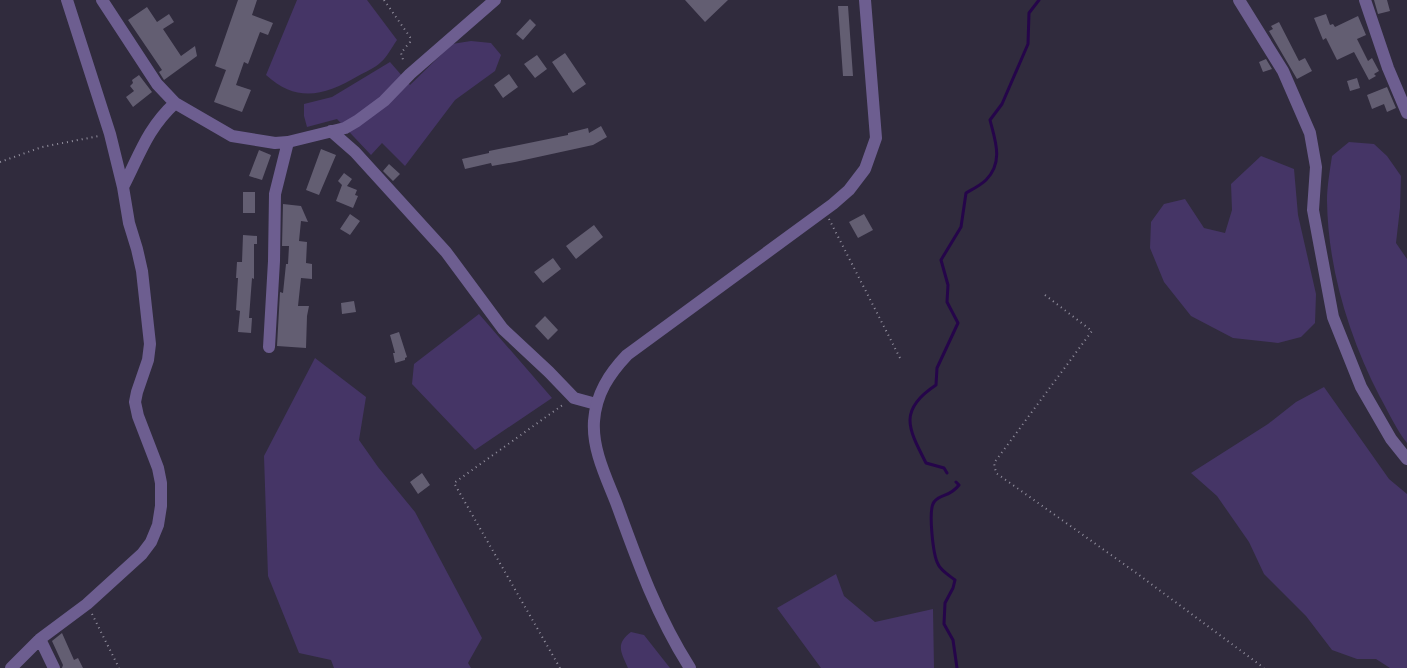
<svg xmlns="http://www.w3.org/2000/svg" width="1407" height="668" font-family="Poppins,sans-serif">
<rect width="100%" height="100%" fill="#302b3d"/>
<!-- green -->
<path fill="#453566" d="M297 0H367L397 40C392 47 387 57 381 62 375 68 365 72 358 76 324 96 297 103 266 75Z
M471 41 491 43 501 55 495 71 455 100 405 166 382 143 371 155 337 119 307 127 304 116V104L332 97 390 62 410 85 452 44Z
M1349 142 1374 144 1387 156 1401 176 1400 208 1396 243 1407 259V443C1396 429 1389 413 1380 397 1349 337 1328 269 1327 201 1327 186 1330 170 1332 156Z
M1261 156 1294 169 1298 215 1316 294 1315 323 1301 337 1278 343 1233 338 1191 316 1164 282 1150 248 1151 222 1164 204 1185 199 1204 228 1225 233 1232 210 1231 184Z
M479 314 552 398 475 450 412 384 414 364Z
M315 358 366 397 359 440 378 467 415 512 482 638 468 663 471 668H334L331 660 299 653 268 576 264 456Z
M1324 387 1389 479 1407 494V668H1390L1376 659H1357L1332 650 1306 616 1264 574 1249 542 1217 496 1191 473 1268 424 1296 402Z
M836 574 844 596 875 622 933 609 934 668H821L777 608Z
M631 632 644 635 670 668H628C621 652 615 644 631 632Z"/>
<g fill="none" stroke-linecap="round" stroke-linejoin="round">
<!-- stream -->
<path stroke="#25054a" stroke-width="3" d="M947 473 944 468 926 463C908 428 898 410 936 385L937 368 958 323 947 302 948 285 941 260 961 227 966 193C973 189 981 185 986 180 1004 162 995 140 990 120L1002 104 1028 44 1029 13 1039 0
M956 482 959 485C949 498 941 493 934 502 928 510 933 555 938 564 940 570 950 576 955 580L953 588 945 603 944 624 953 640 957 668"/>
</g>
<!-- building -->
<path fill="#635e72" d="M238 0H257L252 15 273 23 268 35 260 32 248 64 244 62 236 85 251 90 242 112 214 102 226 70 215 66Z
M685 0H728L705 22Z
M1374 0H1387L1390 11 1378 14Z
M838 6H848L853 76H843Z
M147 7 157 22 169 14 174 22 163 29 181 56 195 46 197 56 164 80 159 72 162 70 128 20Z
M1326 14 1330 25 1333 24 1335 27 1358 16 1366 35 1357 39 1368 61 1372 58 1379 71 1374 74 1376 76 1369 80 1354 52 1337 60 1326 38 1323 40 1314 18Z
M530 19 536 25 523 40 516 34Z
M1279 22 1299 61 1305 58 1312 71 1297 79 1269 31 1273 29 1271 26Z
M565 53 586 84 573 93 552 62Z
M537 55 547 69 535 78 524 64Z
M1266 59 1272 69 1263 72 1259 62Z
M509 74 518 87 503 98 494 85Z
M139 75 152 92 133 107 126 97 134 91 130 86 133 83 132 80Z
M1357 78 1360 88 1350 91 1347 81Z
M1387 87 1396 108 1387 112 1384 104 1372 109 1367 95Z
M601 126 607 137 593 145 515 162 492 166 491 163 465 169 462 159 489 153V151L568 135V133L588 128 589 133Z
M321 149 336 155 319 195 306 190Z
M259 150 271 155 262 180 249 176Z
M389 164 400 174 393 181 383 171Z
M344 173 352 179 347 186 357 190 355 195 358 196 353 208 336 201 342 185 338 181Z
M243 192H255V213H243Z
M283 204 301 206 308 222 301 221 299 241 307 242 306 263 312 264V279L301 278 298 306H309L307 316 306 348 277 346 280 292 283 293 286 264H288L289 246H282Z
M350 214 360 221 350 235 340 229Z
M864 214 873 230 858 238 849 222Z
M594 225 603 237 576 259 566 246Z
M243 235 257 236V244H254V279L252 278 249 318H252L251 333 238 332 240 311 236 310 238 278H236L237 262H242Z
M553 258 561 269 543 283 534 272Z
M354 301 356 312 342 314 341 303Z
M545 316 558 330 548 340 535 326Z
M399 332 407 357 405 358V360L395 363 393 353H395L390 335Z
M422 473 430 485 418 494 410 482Z
M62 633 74 660 78 658 83 668H62L63 665 52 641Z"/>
<g fill="none" stroke-linecap="round" stroke-linejoin="round">
<!-- path -->
<path stroke="#93909f" stroke-width="2" stroke-dasharray="1 4" stroke-linecap="butt" d="M384 0 410 37V42L401 53 404 63
M0 162 42 147 99 136
M829 219 901 360
M1045 295 1092 331 994 463 996 473 1135 572 1264 668
M92 614 119 668
M560 668 454 483 564 404"/>
<!-- minor -->
<path stroke="#6d5e90" stroke-width="12" d="M102 0 157 84 175 103 232 136 275 143 288 142 345 128 357 121 384 101 410 74 495 0
M1239 0 1283 71 1310 133 1316 167 1313 210 1333 317 1361 387 1391 439 1407 459
M1365 0 1388 68 1407 113
M331 131 355 152 446 252 503 329 549 372 574 398 596 404
M123 187C140 154 147 129 175 103
M269 347 274 261 275 194 288 142
M40 639 54 668
M11 668 40 639 87 604 142 554 151 542 158 525 161 506V483L158 468 138 416 135 402 137 392 148 360 150 344 142 271 137 249 129 223 123 187 110 134 67 0"/>
<!-- tertiary -->
<path stroke="#6d5e90" stroke-width="12" d="M690 668C657 616 638 563 617 505 607 479 592 450 594 421 596 394 609 374 627 355L833 204 849 190 865 169 876 138 865 0"/>
</g>
</svg>
